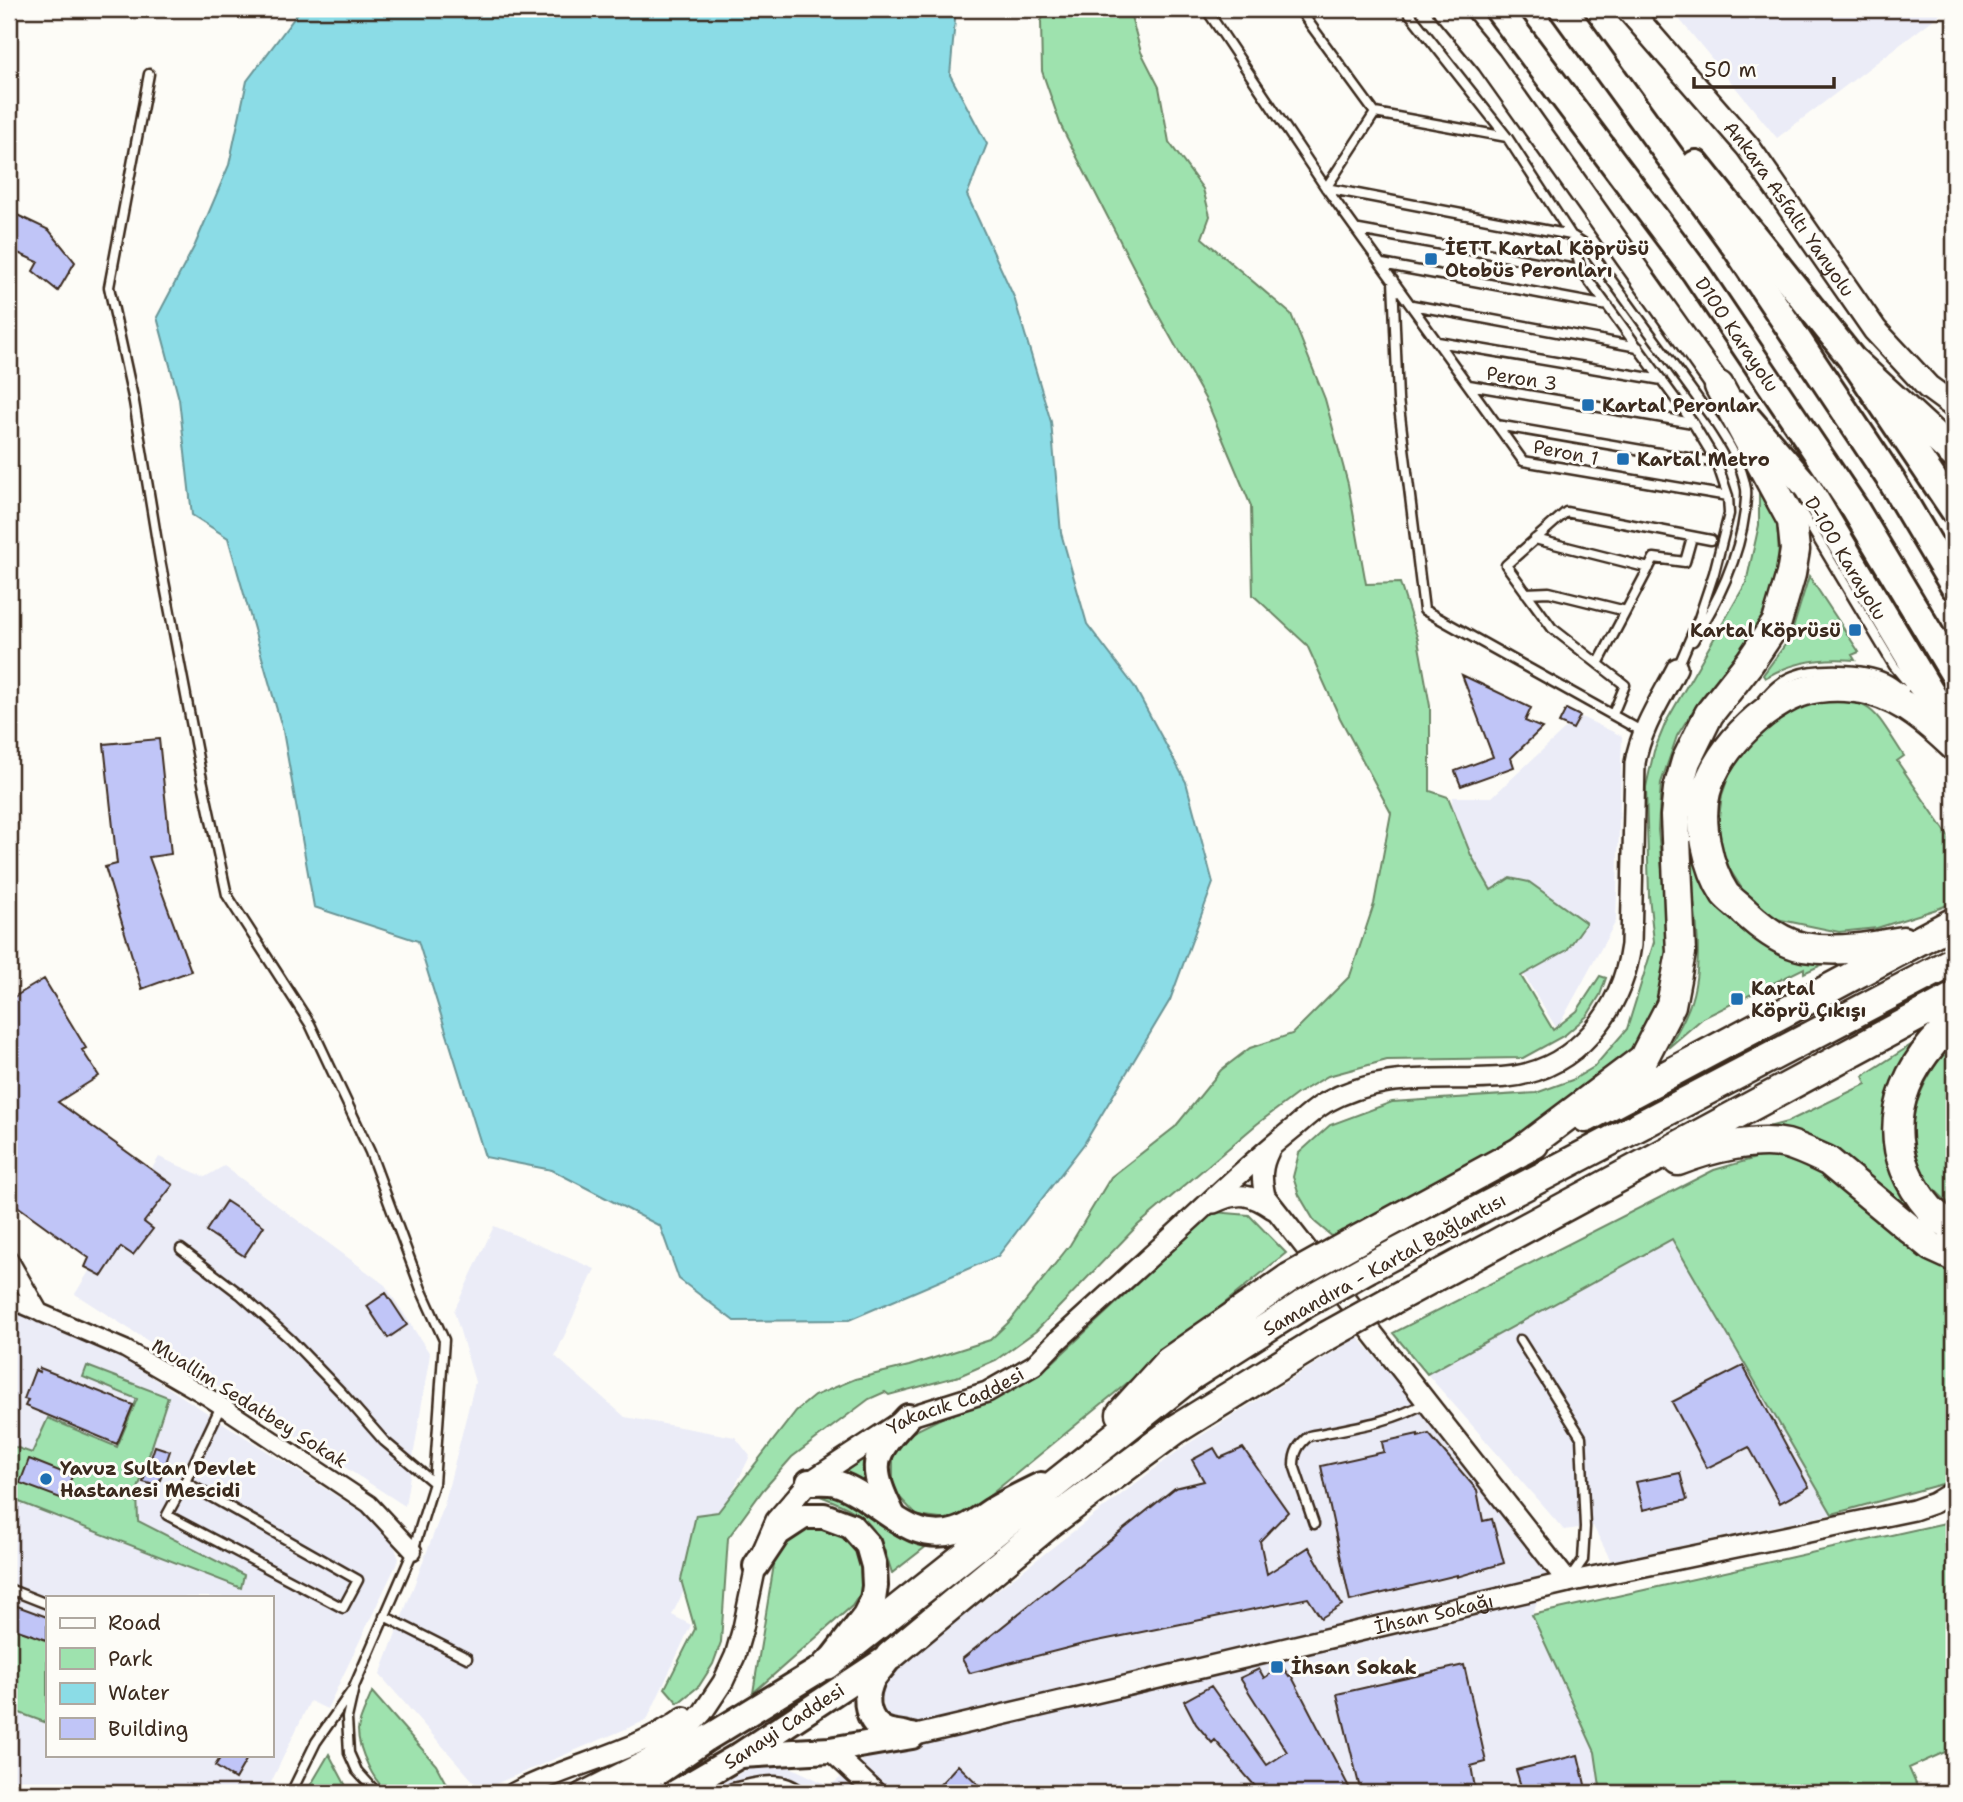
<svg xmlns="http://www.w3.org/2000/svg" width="1963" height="1802" font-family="'Shantell Sans',sans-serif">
<rect width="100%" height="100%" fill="#fdfcf7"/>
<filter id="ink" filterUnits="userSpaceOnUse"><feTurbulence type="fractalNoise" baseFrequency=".0143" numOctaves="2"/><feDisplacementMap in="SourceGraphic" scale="14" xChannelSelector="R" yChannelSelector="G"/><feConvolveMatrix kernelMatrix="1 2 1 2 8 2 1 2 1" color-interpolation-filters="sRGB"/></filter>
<g filter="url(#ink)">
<!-- built -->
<path fill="#ebecf7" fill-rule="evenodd" d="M1671 9H1947L1777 138Z
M1579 716 1622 736 1616 921 1557 1029 1442 842 1453 797H1492Z
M159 1157 205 1177 224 1166 385 1285 430 1354 405 1506 75 1294Z
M494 1226 595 1269 555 1356 625 1417 735 1437 750 1456 672 1615 691 1625 647 1720 481 1790 380 1675 443 1509 475 1382 454 1311Z
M1672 1239 1832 1514 1611 1561 1593 1526 1564 1530 1427 1374Z
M9 1310 122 1358 388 1529 399 1559 327 1709 310 1701 266 1793H9ZM47 1597H271V1755H47Z
M1358 1337 1554 1562 1532 1615 1595 1752 1601 1793H704L769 1757 830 1786 891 1738 879 1681 1183 1447Z"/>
<!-- green -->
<path fill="#9ee2ae" stroke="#6c8666" stroke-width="2" d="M1048 9H1129L1141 52 1159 87 1169 142 1203 189 1210 216 1202 238 1291 314 1325 399 1348 484 1366 584 1400 583 1418 640 1430 706V791L1448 797 1471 855 1491 890 1510 878 1529 882 1586 923 1567 950 1521 976 1553 1030 1577 1011 1600 976 1606 978 1600 995 1587 1016 1565 1035 1523 1058 1387 1060 1328 1076 1297 1094 1257 1124 1138 1225 1036 1331 996 1360 959 1376 889 1395 885 1392 869 1399 792 1457 763 1490 728 1538 721 1642 713 1664 699 1686 678 1703 665 1688 695 1629 681 1580 696 1515 718 1512 796 1411 814 1396 855 1379 909 1366 990 1340 1010 1321 1070 1245 1111 1177 1175 1127 1221 1070 1250 1048 1292 1034 1350 976 1374 904 1391 813 1340 718 1307 645 1253 595 1251 506 1208 404 1156 311 1061 126 1042 71 1041 21Z
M1759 489 1777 515 1779 561 1783 564 1757 628 1699 701 1677 736 1661 783 1658 830 1671 958 1660 1000 1631 1050 1596 1084 1558 1113 1334 1238 1315 1222 1299 1195 1293 1177 1299 1153 1330 1125 1392 1102 1536 1093 1572 1080 1594 1067 1627 1029 1654 942 1649 896 1646 787 1654 751 1666 722 1746 583 1759 525Z
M1809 576 1859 652 1852 655 1855 660C1823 657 1793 661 1765 678L1763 675 1790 638Z
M1811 700C1874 700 1870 704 1904 756L1897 761 1954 844V902L1940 908 1877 928 1839 932 1772 918 1746 895 1730 870 1720 845 1718 825 1722 795 1730 772 1744 750 1778 712Z
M1696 860 1828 962 1804 973V968L1703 1018 1668 1048C1674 1037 1681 1026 1686 1014 1706 972 1697 907 1686 863Z
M1954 1041V1209C1947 1201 1938 1194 1931 1185 1895 1133 1917 1084 1954 1041Z
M1911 1045C1904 1059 1894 1074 1889 1089 1875 1129 1892 1170 1910 1205L1906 1211 1860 1168 1829 1146 1761 1129 1787 1122 1866 1084 1863 1076Z
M1773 1153 1798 1157 1954 1267V1475L1942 1484 1832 1514 1672 1239 1427 1374 1393 1333 1714 1170Z
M1214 1212 1249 1215 1286 1253 972 1510 948 1520 917 1516 893 1490V1456L907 1435 1050 1365Z
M87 1366 168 1397 137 1492 138 1521 244 1575 241 1588 9 1498V1445L32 1453 48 1418 117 1447 137 1399 83 1377Z
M864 1458 866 1483 845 1472Z
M843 1486 928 1545 892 1573C877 1522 865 1513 815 1494L823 1490Z
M1954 1521V1748L1909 1768 1920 1793H1601L1595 1752 1532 1615Z
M828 1526C859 1543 863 1550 866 1585L852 1606 753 1693 776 1552 800 1527Z
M9 1626 47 1641V1723L9 1709Z
M372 1692 436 1765 451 1793H391C374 1786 358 1748 358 1730 359 1719 368 1703 372 1692Z
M329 1754 346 1786 306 1793Z"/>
<!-- water -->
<path fill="#8bdce6" stroke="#6b9596" stroke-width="2" d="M301 9H956L950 75 987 144 967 195 1014 297 1051 422 1061 533 1087 624 1134 686 1186 782 1213 883 1170 1000 1084 1144 998 1256 849 1320 734 1321 679 1279 660 1226 552 1170 485 1157 418 941 314 907 283 731 228 538 192 515 179 399 157 317 195 245 229 165 247 81Z"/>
<!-- building -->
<path fill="#c0c5f7" stroke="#3b2a1e" stroke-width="2" d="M15 214 49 230 75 262 58 291 33 271 38 262 9 249V227Z
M1462 675 1531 708 1525 721 1542 728 1511 758 1514 767 1461 786 1455 771 1493 757Z
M1566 709 1580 716 1573 729 1559 723Z
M159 739 171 854 149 857 191 971 142 989 105 867 117 864 104 744Z
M44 979 86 1048 82 1050 99 1076 58 1102 173 1185 144 1222 153 1229 133 1255 121 1247 102 1276 85 1267 89 1258 9 1200V1000Z
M226 1201 264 1226 244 1256 206 1231Z
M386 1293 407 1325 388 1338 367 1306Z
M1743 1366 1809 1487 1780 1503 1749 1447 1707 1468 1672 1402Z
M40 1368 133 1405 117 1444 25 1406 28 1400 24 1399 35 1370 39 1372Z
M1418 1434V1437L1429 1434 1477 1490 1483 1521 1492 1519 1504 1563 1457 1577V1575L1350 1601 1321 1466 1384 1452 1382 1442Z
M155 1446 170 1451 158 1486 143 1482Z
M1214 1448 1220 1458 1243 1448 1288 1512 1260 1541 1267 1574 1309 1547 1342 1605 1321 1618 1308 1598 1083 1644 970 1673 962 1659 1175 1488 1204 1481 1192 1460Z
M29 1459 72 1476 63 1499 20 1483Z
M1680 1473 1687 1500 1643 1510 1636 1482Z
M9 1603 47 1617V1640L9 1627Z
M1464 1665 1486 1762 1471 1766 1476 1793H1361L1337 1694Z
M1282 1666 1289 1676 1291 1675 1352 1793H1261L1215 1740 1212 1743 1196 1724 1184 1701 1211 1686 1267 1765 1287 1752 1240 1678 1259 1669 1264 1678Z
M222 1755H249L235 1779 215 1766Z
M1578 1755 1587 1793H1523L1516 1770Z
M958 1765 987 1793H932Z"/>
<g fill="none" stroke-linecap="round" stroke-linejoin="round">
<!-- service casing -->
<g stroke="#3b2a1e" stroke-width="13">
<path id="service" d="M1206 9 1326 188 1523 461 1728 496
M1299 9 1375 113
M1406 9 1507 137 1571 235 1581 270 1693 423 1717 463 1728 496 1729 514 1714 573 1699 618 1678 667
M149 74 109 287 134 402 160 560 201 774 227 895 310 1024 370 1152 421 1289 444 1340 434 1483 413 1551 354 1687 347 1718 349 1753 357 1771 377 1793
M1326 188 1571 235 1585 244 1714 421C1728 442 1742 464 1746 489 1747 496 1745 504 1745 511 1739 559 1718 601 1693 641
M1326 188 1375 113 1507 137
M1359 230 1581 270
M1382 264 1608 306
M1393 280 1398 399 1424 610 1643 732
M1412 305 1638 347
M1438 342 1662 380
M1469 385 1693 423
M1497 425 1717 463
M1801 511 1894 666 1920 698
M1535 539 1649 568
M1526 593 1549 592 1626 611
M1598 664 1654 558 1685 562 1692 537
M1763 700C1772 689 1780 681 1793 676 1815 667 1864 668 1885 678 1892 681 1898 687 1904 690
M1613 714 1625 685 1552 628 1506 565 1566 512 1711 540
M181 1249 240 1294 290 1339 341 1392 384 1441 434 1483
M1520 1340 1581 1437 1585 1527 1583 1560 1571 1577
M185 1482 167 1515 343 1608 358 1580 185 1482 221 1406
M1314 1524 1294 1465C1294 1452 1299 1444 1309 1436 1349 1428 1391 1423 1427 1402
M9 1589 47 1604
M384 1616 467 1658
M732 1788C756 1783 783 1773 803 1793
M291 1793 316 1742 351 1692"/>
</g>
<!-- minor casing -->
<g stroke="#3b2a1e" stroke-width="21">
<path id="minor" d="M9 1259 40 1313
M9 1299 125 1349 208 1397 369 1504 413 1551"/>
</g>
<!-- tertiary casing -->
<g stroke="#3b2a1e" stroke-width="24">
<g id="tertiary">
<path d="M1269 1151C1261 1167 1261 1178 1265 1196L1568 1582"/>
<path d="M1214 1203C1239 1191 1251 1194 1273 1209"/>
<path id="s1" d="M912 1736 1568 1582 1914 1510 1934 1503 1954 1491"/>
<path d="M830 1750 876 1793"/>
<path d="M514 1793C569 1764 633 1754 684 1717"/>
<path id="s2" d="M581 1793 649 1759 692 1724 703 1712 723 1682 735 1656 743 1628 756 1566 776 1520 809 1482 908 1417 987 1392 1034 1365 1056 1342C1111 1292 1166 1243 1220 1192 1245 1169 1270 1147 1296 1126 1305 1118 1315 1109 1325 1103 1387 1069 1442 1083 1507 1077 1576 1070 1622 1011 1631 945L1635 763C1641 728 1661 699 1677 668"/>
</g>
</g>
<!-- secondary casing -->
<g stroke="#3b2a1e" stroke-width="28">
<g id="secondary">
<path d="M1445 9 1489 62 1719 386"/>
<path id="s3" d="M1628 9 1748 147 1875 330 1928 387 1954 406"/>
</g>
</g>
<!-- primary casing -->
<g stroke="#3b2a1e" stroke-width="30">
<g id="primary">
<path d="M809 1482C817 1482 828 1481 836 1483 878 1496 907 1546 956 1531 970 1527 980 1518 993 1510 1008 1501 1025 1493 1041 1485"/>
<path d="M893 1516C868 1465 871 1456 908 1417"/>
<path d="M886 1662C881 1669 872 1677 870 1685 864 1701 868 1723 885 1730 892 1733 900 1733 907 1735"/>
<path d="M741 1755 830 1750 912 1736"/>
<path d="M628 1793 706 1739 827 1665 865 1616 873 1600 875 1586 874 1566 868 1545 851 1526 824 1516H804L778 1533 756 1566"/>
<path id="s4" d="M675 1793 740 1755 890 1656"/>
</g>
</g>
<!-- trunk casing -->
<g stroke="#3b2a1e" stroke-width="32">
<g id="trunk">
<path id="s5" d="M1498 9 1696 273 1855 509 1954 674"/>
<path d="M1563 9 1735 246 1891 480 1954 586"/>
<path d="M1696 164 1855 363 1954 510"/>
<path d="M1736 405 1808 488 1954 732"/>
</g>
</g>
<!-- motorway casing -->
<g stroke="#3b2a1e" stroke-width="33">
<path id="motorway" d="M1855 363 1954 454
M1903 941C1870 947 1838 953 1803 947 1782 943 1760 926 1745 912 1739 906 1730 900 1725 894 1708 868 1698 822 1706 792 1717 748 1772 694 1818 688 1834 686 1855 687 1871 691 1904 700 1930 723 1954 746
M1954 1022C1896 1073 1874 1143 1929 1208 1936 1216 1946 1222 1954 1228
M1586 1118 1954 922
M1518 1153 1643 1059 1671 1005 1681 953 1675 816 1678 789 1686 761 1709 714 1750 662 1777 622 1791 574 1795 550 1792 521 1719 386
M1678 1161C1708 1149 1755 1137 1787 1144 1801 1148 1815 1155 1828 1161L1932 1247 1954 1257
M1350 1244 1534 1144
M1368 1268 1954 961
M1392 1300 1954 997
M1121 1414 1168 1362 1289 1278
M890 1656 1050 1523 1175 1430 1327 1336
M827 1665 1191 1376 1304 1304"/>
</g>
<!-- service -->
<use href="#service" stroke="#fdfcf7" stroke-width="8"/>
<!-- minor -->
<use href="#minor" stroke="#fdfcf7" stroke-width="16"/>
<!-- tertiary -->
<use href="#tertiary" stroke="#fdfcf7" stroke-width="19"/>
<!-- secondary -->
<use href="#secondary" stroke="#fdfcf7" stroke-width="23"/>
<!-- primary -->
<use href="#primary" stroke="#fdfcf7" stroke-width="24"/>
<!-- trunk -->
<use href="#trunk" stroke="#fdfcf7" stroke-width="26"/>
<!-- motorway -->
<use href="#motorway" stroke="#fdfcf7" stroke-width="28"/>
<!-- motorway-bridge casing -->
<g stroke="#3b2a1e" stroke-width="33" stroke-linecap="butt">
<path id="motorway-bridge" d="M1289 1278 1350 1244
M1304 1304 1368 1268
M1327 1336 1392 1300"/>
</g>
<!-- motorway-bridge -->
<use href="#motorway-bridge" stroke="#fdfcf7" stroke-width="28"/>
</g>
</g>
<!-- markers -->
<g fill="#1f6fb2" stroke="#fdfcf7" stroke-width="2.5">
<rect x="1424" y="252" width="14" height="14" rx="3.5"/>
<rect x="1581" y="398" width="14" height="14" rx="3.5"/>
<rect x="1616" y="452" width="14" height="14" rx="3.5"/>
<rect x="1848" y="623" width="14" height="14" rx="3.5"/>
<rect x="1730" y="992" width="14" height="14" rx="3.5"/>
<circle cx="46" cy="1479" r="7"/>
<rect x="1270" y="1660" width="14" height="14" rx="3.5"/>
</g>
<g text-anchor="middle" stroke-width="6" stroke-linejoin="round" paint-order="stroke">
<!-- street labels -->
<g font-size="19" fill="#3b2a1e" stroke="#fdfcf7">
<text dy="7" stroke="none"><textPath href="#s3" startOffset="257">Ankara Asfaltı Yanyolu</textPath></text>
<text dy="7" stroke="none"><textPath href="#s5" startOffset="404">D100 Karayolu</textPath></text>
<text transform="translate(1522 378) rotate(9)" y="7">Peron 3</text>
<text transform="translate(1566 452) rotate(11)" y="7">Peron 1</text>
<text transform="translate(1846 558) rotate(59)" y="7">D-100 Karayolu</text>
<text transform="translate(1384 1264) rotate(-29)" y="7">Samandıra - Kartal Bağlantısı</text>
<text dy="7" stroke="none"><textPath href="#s2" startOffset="574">Yakacık Caddesi</textPath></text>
<text transform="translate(250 1403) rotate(32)" y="7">Muallim Sedatbey Sokak</text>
<text dy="7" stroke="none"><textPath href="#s1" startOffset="536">İhsan Sokağı</textPath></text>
<text dy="7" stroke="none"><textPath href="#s4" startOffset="128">Sanayi Caddesi</textPath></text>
</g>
<!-- poi labels -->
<g font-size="19" font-weight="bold" fill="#3b2a1e" stroke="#fdfcf7" text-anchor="start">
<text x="1445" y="255">İETT Kartal Köprüsü<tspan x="1445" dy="22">Otobüs Peronları</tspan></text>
<text x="1602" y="412">Kartal Peronlar</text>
<text x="1637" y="466">Kartal Metro</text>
<text x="1841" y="637" text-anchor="end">Kartal Köprüsü</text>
<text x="1751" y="995">Kartal<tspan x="1751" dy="22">Köprü Çıkışı</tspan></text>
<text x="60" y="1475">Yavuz Sultan Devlet<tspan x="60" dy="22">Hastanesi Mescidi</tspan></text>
<text x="1291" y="1674">İhsan Sokak</text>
</g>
</g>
<!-- margin -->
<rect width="1963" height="1802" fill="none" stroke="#fdfcf7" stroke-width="35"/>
<rect x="18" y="18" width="1928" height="1767" fill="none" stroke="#3b2a1e" stroke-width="2.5" filter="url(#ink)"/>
<!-- legend -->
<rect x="46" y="1596" width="228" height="161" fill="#fdfcf7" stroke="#afa8a0" stroke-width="2"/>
<rect x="60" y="1618" width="35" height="10" fill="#fdfcf7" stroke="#afa8a0" stroke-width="2"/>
<text x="108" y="1630" font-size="21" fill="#3b2a1e">Road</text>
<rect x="60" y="1648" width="35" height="21" fill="#9ee2ae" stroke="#afa8a0" stroke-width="2"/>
<text x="108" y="1666" font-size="21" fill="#3b2a1e">Park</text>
<rect x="60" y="1683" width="35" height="21" fill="#8bdce6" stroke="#afa8a0" stroke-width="2"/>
<text x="108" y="1700" font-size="21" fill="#3b2a1e">Water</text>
<rect x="60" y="1718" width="35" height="21" fill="#c0c5f7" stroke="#afa8a0" stroke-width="2"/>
<text x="108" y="1736" font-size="21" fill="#3b2a1e">Building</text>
<!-- scale -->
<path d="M1694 77v10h140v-10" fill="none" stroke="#3b2a1e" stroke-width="3.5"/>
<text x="1704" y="77" font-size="21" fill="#3b2a1e" stroke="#fdfcf7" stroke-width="5" paint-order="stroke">50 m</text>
</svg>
